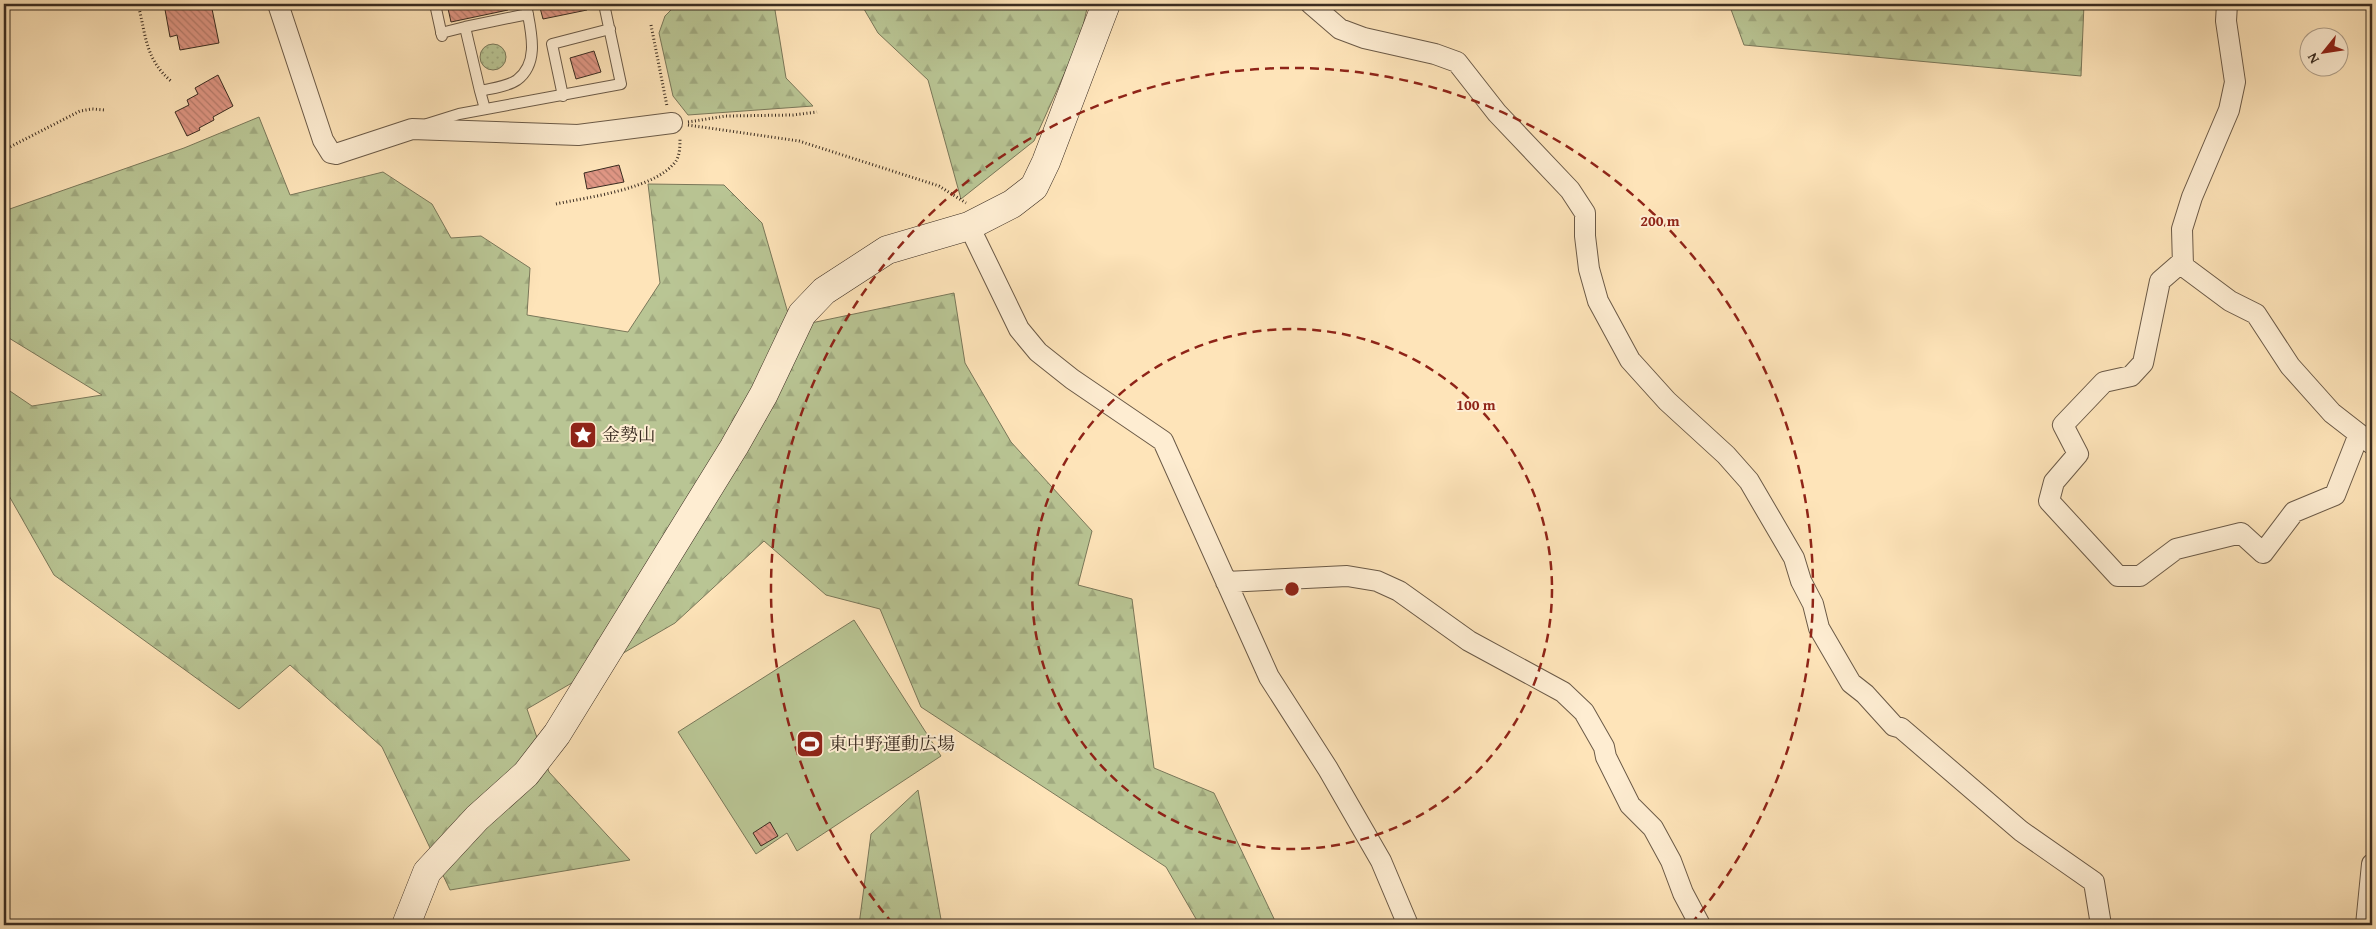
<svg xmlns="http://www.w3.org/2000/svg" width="2376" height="929" font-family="'Gentium Book Plus','Noto Serif JP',serif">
<defs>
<pattern id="forest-firs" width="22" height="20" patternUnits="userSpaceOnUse" patternTransform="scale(1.25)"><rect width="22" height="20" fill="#b9c594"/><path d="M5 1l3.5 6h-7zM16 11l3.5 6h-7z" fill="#a0a97f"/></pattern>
<pattern id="park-dots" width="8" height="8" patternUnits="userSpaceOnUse" patternTransform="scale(1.25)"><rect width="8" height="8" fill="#b9c594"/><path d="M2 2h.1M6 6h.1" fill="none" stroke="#a0a97f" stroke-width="1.8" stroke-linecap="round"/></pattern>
<pattern id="building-back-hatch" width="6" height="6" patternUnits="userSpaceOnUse" patternTransform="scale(1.25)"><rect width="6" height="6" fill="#df9684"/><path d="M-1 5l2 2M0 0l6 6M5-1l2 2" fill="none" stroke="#b67b6c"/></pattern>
</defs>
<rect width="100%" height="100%" fill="#fee4b9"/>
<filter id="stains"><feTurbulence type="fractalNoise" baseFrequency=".004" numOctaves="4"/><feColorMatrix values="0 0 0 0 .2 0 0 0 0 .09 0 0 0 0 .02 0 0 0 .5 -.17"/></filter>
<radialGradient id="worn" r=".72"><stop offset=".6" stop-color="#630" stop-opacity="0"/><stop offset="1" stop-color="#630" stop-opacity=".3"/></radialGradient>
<!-- forest -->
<path fill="url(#forest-firs)" stroke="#7a785a" d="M677 4H774L786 78 813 106 688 115 673 96 659 33 665 16Z
M861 4H1088L1080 39 1034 141 961 199 928 80 878 33Z
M1729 4H2084L2081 76 1744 45Z
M259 117 290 195 383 172 432 204 451 238 481 236 530 268 527 315 628 332 660 283 648 184 724 185 762 223 792 327 954 293 965 363 1011 442 1092 531 1078 585 1132 599 1154 768 1214 793 1277 925 1199 924 1166 867 921 707 880 609 826 595 764 541 675 623 527 709 549 772 630 860 450 890 382 747 290 665 239 709 54 575 4 487V387L32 406 102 395 4 335V211L184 148Z
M918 790 942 925H859L871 834Z"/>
<!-- park -->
<path fill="url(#park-dots)" stroke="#7a785a" d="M480 57a13 13 0 1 1 26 0a13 13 0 1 1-26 0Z"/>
<!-- pitch -->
<path fill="#b9c594" stroke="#7a785a" d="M854 620 941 756 797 851 787 833 756 854 678 732Z"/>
<!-- building -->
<path fill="url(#building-back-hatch)" stroke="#3a2c21" d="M164 4H211L219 43 180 50 177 35 170 37Z
M447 4H508V10L451 22Z
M539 4H586L587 10 543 19Z
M594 51 601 72 576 79 570 58Z
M218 75 233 106 213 117 214 120 199 128 200 130 187 136 175 112 189 105 187 100 198 94 195 88Z
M619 165 624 182 587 189 584 173Z
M770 822 778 836 761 846 753 833Z"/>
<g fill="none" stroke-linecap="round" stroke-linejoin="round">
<!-- lane casing -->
<g stroke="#6b5a47" stroke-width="12">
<path id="lane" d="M435 4 442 36
M441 33 465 27
M480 91 465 27 528 14
M563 96 552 44 610 29
M485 109 480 91C492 88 507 87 517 80 541 62 530 28 526 4
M427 124 459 114 621 84 604 4"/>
</g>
<!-- street casing -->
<g stroke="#6b5a47" stroke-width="22">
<path id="street" d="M278 4 323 140 331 153 336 154 412 129 578 135 672 123
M1311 4 1340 29 1364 38 1435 54 1457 62 1497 113 1570 190 1585 213V236L1589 269 1598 301 1630 360 1667 401 1726 455 1749 481 1794 558 1801 581 1813 604 1819 628 1851 683 1865 694 1894 726 1901 728 2021 831 2094 882 2101 925
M2227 4 2226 21 2235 82 2229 110 2192 197 2182 229 2183 266 2230 301 2256 314 2290 366 2332 413 2372 444
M969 226 1019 329 1038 352 1072 379 1163 441 1269 677 1328 769 1381 861 1408 925
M2183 261 2160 281 2143 363 2131 376 2104 382 2063 425 2078 454 2054 482 2049 501 2118 576H2140L2176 549 2241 533 2263 553 2294 512 2335 495 2359 434
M1226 582 1347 576 1377 581 1399 591 1469 641 1563 692 1584 712 1604 747 1606 757 1630 805 1653 828 1671 861 1683 893 1700 925
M2366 925 2372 864"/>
</g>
<!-- secondary casing -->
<g stroke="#3a2c21" stroke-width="29">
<path id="secondary" d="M406 925 427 872 477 818 526 774 557 734 734 447 764 394 802 314 824 291 887 250 969 226 1012 204 1034 187 1046 162 1106 4"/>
</g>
<!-- path -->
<path stroke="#3a2c21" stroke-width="3" stroke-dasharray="1 2.5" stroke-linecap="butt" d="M138 4C146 35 145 59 171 81
M651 25 667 106
M688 122 726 116 793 115 817 112
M688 125 799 141 939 186 966 203
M4 150 80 111 92 109 105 110
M556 204C588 197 656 189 676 161 680 155 680 145 680 138"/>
<!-- lane -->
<use href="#lane" stroke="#feedd2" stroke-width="10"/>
<!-- street -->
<use href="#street" stroke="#feedd2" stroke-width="20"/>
<!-- secondary -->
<use href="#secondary" stroke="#feedd2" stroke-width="28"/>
</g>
<!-- distance rings -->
<g fill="none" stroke="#8f2418" stroke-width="2.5" stroke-dasharray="9 6">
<circle cx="1292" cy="589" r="260"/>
<path d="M893 924A521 521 0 1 1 1691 924"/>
</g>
<!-- icons -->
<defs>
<g id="sight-square" transform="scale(1.4375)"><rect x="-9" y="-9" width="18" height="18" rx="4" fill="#8f2418" stroke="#feedd2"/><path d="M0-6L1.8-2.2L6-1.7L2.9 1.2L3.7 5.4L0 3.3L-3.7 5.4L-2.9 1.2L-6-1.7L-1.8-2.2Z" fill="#fff"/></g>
<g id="stadium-square" transform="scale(1.4375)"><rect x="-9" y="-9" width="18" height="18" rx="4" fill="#8f2418" stroke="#feedd2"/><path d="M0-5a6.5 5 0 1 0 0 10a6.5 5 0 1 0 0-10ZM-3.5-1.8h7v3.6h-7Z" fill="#fff"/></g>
</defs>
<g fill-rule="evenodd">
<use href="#sight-square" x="583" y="435"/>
<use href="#stadium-square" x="810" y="744"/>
</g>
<g text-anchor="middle" stroke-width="4" stroke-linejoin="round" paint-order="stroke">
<!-- poi labels -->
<g font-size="18" fill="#3a2c21" stroke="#feedd2" text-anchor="start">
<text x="602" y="441">金勢山</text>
<text x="829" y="750">東中野運動広場</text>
</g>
</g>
<circle cx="1292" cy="589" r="8" fill="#8f2418" stroke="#feedd2" stroke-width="2.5"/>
<g font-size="15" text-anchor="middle" font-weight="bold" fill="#8f2418" stroke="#feedd2" stroke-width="4" stroke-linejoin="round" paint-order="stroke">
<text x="1660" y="226">200 m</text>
<text x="1476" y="410">100 m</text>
</g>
<!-- margin -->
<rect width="2376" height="929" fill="none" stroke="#fee4b9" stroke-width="20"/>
<rect x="5" y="5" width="2366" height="919" fill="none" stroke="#3a2c21" stroke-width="2.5"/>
<rect x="10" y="10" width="2356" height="909" fill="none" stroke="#3a2c21"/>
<!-- north arrow -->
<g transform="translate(2324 52) rotate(240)"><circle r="24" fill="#feedd2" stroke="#b0a08b"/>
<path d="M0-4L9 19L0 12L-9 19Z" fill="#8f2418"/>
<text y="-8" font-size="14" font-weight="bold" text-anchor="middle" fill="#3a2c21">N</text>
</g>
<rect width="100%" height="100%" filter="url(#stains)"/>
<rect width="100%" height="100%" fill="url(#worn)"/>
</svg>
